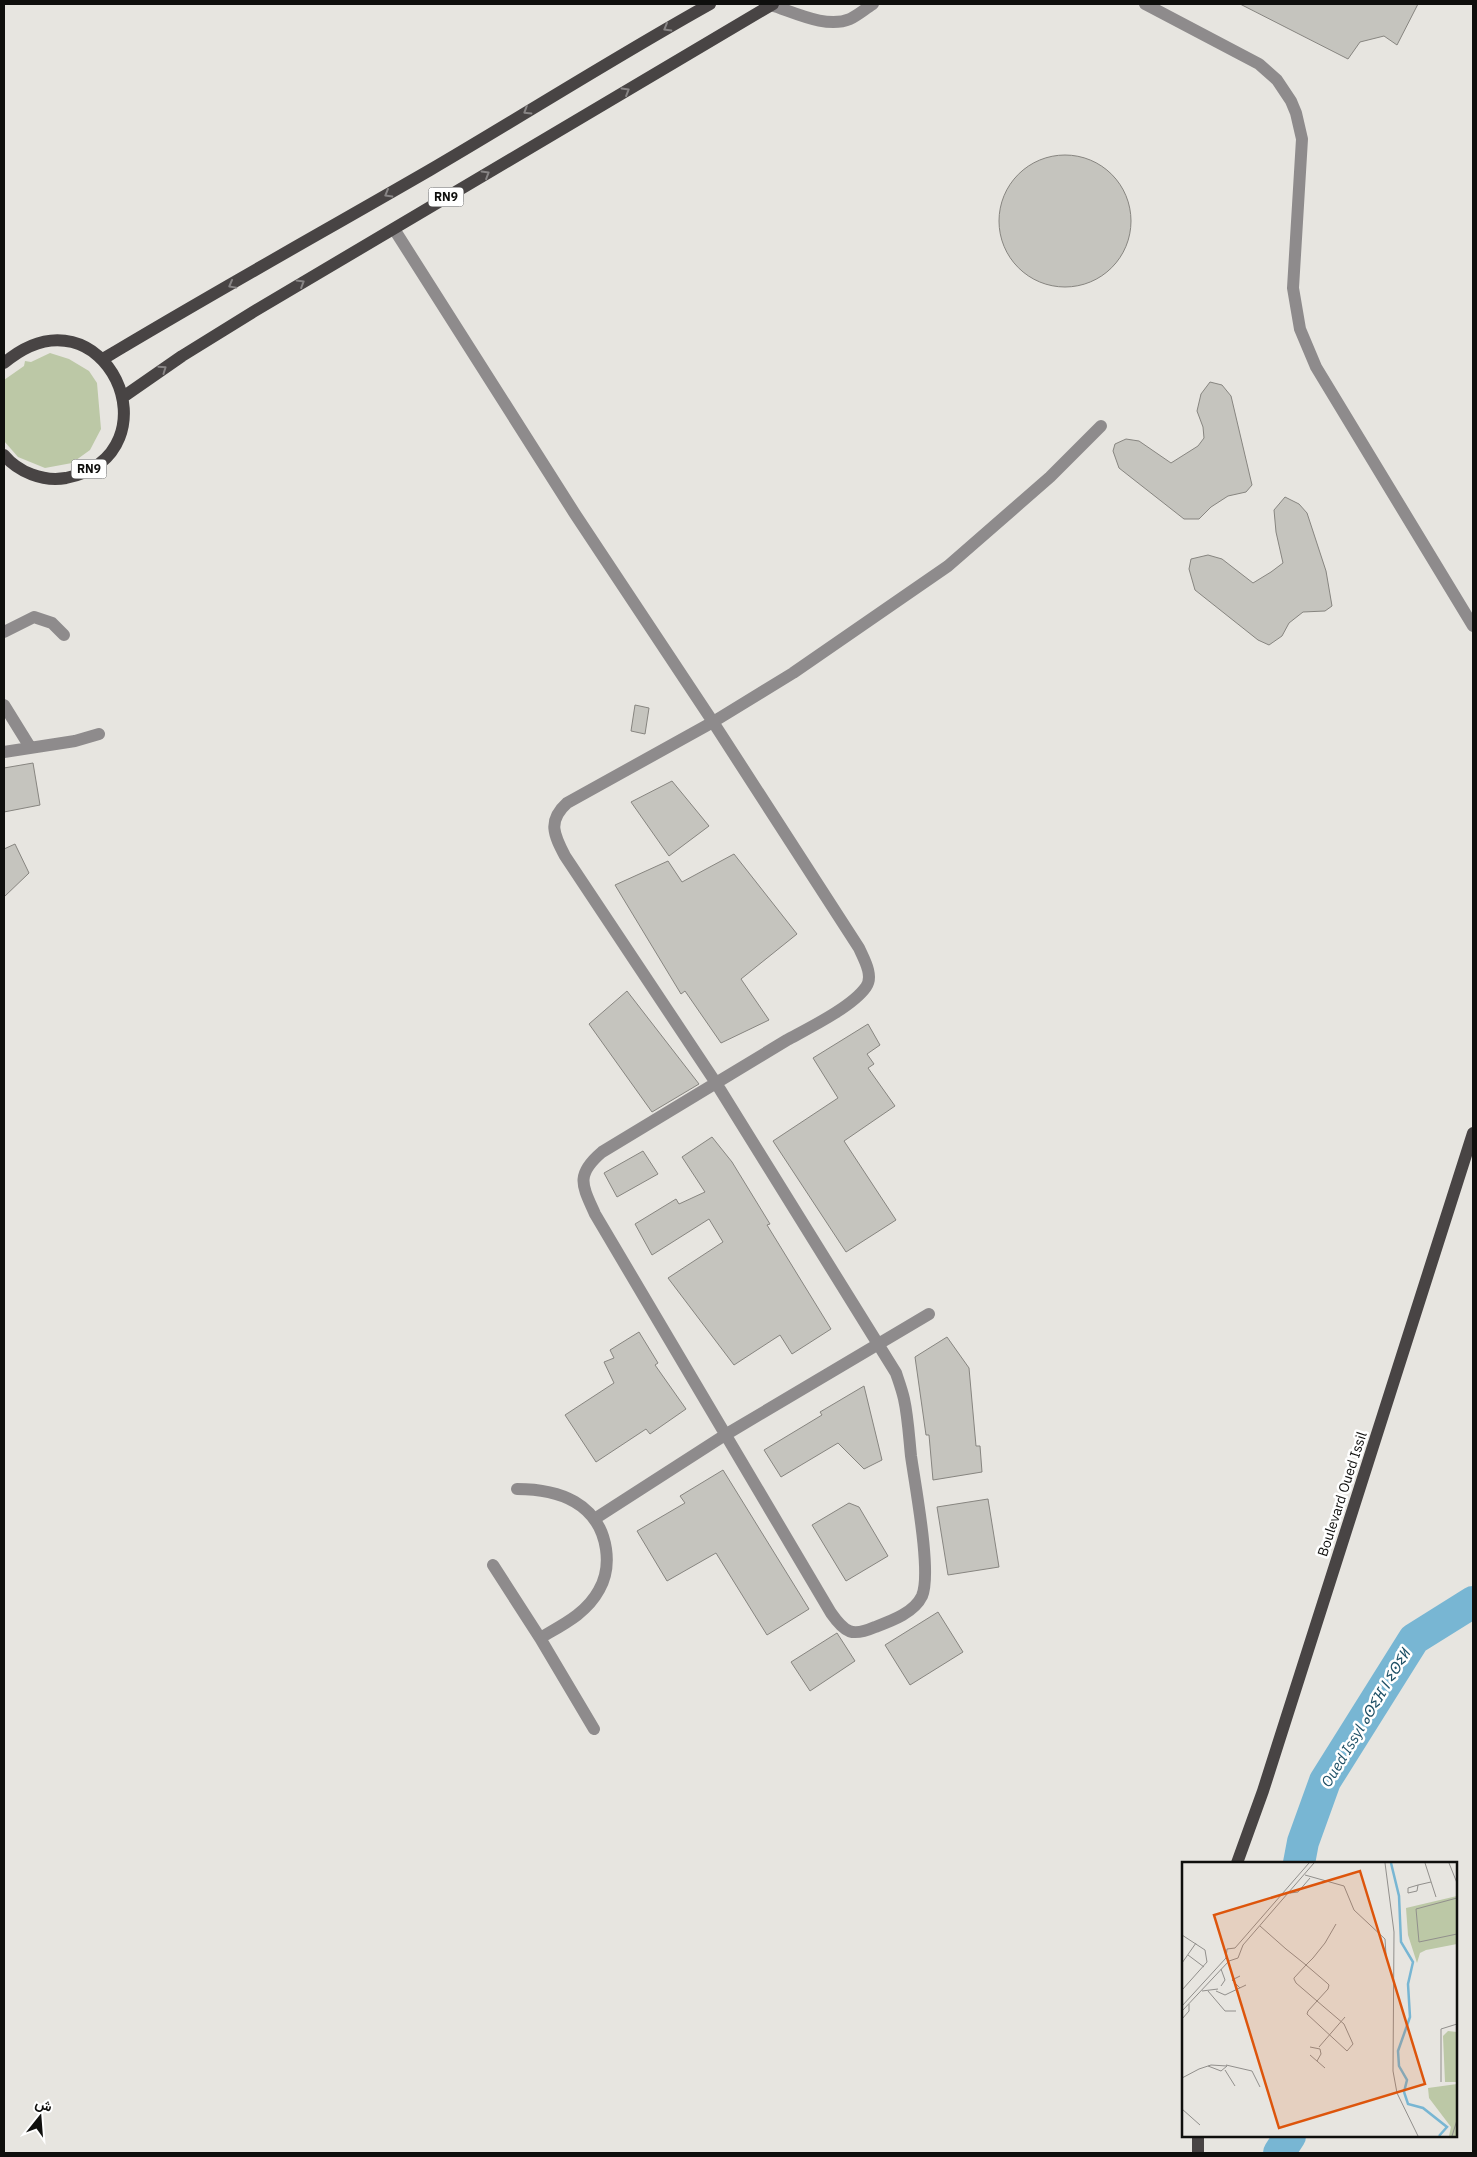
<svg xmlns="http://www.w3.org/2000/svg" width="1477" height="2157" font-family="'IBM Plex Sans',Vazirmatn,'Noto Sans Tifinagh',sans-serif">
<rect width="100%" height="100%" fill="#e7e5e0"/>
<!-- green -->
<path fill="#bcc8a6" d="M50 353 69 359 89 371 97 383 101 429 90 450 72 463 45 468 18 457 4 441V380L24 366 25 361 31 362Z"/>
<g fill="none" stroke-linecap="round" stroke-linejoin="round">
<!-- river -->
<path stroke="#78b6d3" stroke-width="32" d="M1299 1863 1303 1842 1325 1781 1414 1639 1473 1602
M1279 2153 1290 2136"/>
</g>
<!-- building -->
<path fill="#c5c4be" stroke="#878580" d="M1240 4H1418L1397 45 1384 36 1360 42 1348 59Z
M999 221a66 66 0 1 1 132 0a66 66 0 1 1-132 0Z
M1210 382 1222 385 1231 396 1252 485 1246 492 1228 496 1211 507 1199 519H1184L1119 468 1113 451 1115 444 1126 439 1139 441 1171 463 1198 446 1204 438 1203 427 1197 411 1201 394Z
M1285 497 1299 504 1307 513 1326 571 1332 606 1325 611 1303 612 1289 623 1282 636 1269 645 1258 640 1195 590 1189 569 1191 559 1208 555 1222 559 1253 583 1271 572 1283 563 1276 532 1274 510Z
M635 705 649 708 645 734 631 731Z
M33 763 40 805 4 812V768Z
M672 781 709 826 669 856 631 802Z
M15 844 29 873 4 897V849Z
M734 854 797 934 741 979 769 1020 721 1043 685 991 681 994 615 885 668 861 682 882Z
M627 991 699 1084 652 1112 589 1024Z
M868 1024 880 1045 867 1054 874 1064 868 1068 895 1106 844 1141 896 1220 846 1252 773 1141 838 1098 813 1058Z
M712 1137 732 1162 770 1224 767 1225 831 1329 792 1354 780 1335 734 1365 668 1278 723 1242 709 1219 652 1255 635 1224 676 1199 679 1204 705 1192 682 1157Z
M643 1151 658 1174 617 1197 604 1173Z
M639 1332 658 1363 655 1365 686 1409 650 1434 646 1429 596 1462 565 1415 614 1383 604 1362 614 1358 610 1350Z
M947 1337 969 1368 976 1446H980L982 1472 933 1480 929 1435H926L915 1357Z
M864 1386 882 1460 864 1469 838 1443 781 1477 764 1450 822 1415 820 1412Z
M723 1470 809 1609 767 1635 716 1553 667 1581 637 1531 685 1503 680 1496Z
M988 1499 999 1567 948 1575 937 1507Z
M849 1503 859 1507 888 1556 846 1581 812 1525Z
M938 1612 963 1652 910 1685 885 1645Z
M837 1633 855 1661 810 1691 791 1662Z"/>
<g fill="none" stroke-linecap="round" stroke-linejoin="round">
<!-- minor -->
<path stroke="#8e8b8c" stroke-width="12" d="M1145 4 1259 64 1277 80 1291 101 1296 113 1302 139 1293 288 1300 329 1316 367 1473 626
M771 5C794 12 826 29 850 19 858 15 865 9 873 4
M394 229 575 514 713 722 859 948C864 959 874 976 866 987 852 1007 809 1028 787 1040 725 1077 664 1115 602 1152 575 1175 582 1185 595 1214L831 1613C845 1633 852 1637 875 1627 891 1621 914 1613 922 1596 932 1573 915 1485 911 1456 909 1437 908 1417 904 1399 902 1390 899 1382 896 1373L716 1083 565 856C554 835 547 821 567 803L713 722 793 673 948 566 1050 477 1101 426
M4 632 34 617 52 623 64 635
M4 705 30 747
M4 752 75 741 99 734
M517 1489C559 1489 599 1503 606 1549 608 1563 606 1578 599 1590 586 1614 562 1625 540 1638
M596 1518 725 1435 929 1314
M493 1565 540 1638 594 1729"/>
<!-- major -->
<path stroke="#484444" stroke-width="12" d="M103 359C211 294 321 233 430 170 524 115 615 57 710 4
M4 363C104 279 182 453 66 478 43 482 18 472 4 455
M123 397 182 356 253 312 773 4
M1237 1863 1263 1791 1473 1133
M1198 2136V2153"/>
</g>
<!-- one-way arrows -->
<defs><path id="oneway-chevron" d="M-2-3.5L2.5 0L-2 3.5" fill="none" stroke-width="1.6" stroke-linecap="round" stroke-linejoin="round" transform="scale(1.25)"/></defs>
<g stroke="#888585">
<use href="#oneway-chevron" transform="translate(667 28) rotate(150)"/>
<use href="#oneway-chevron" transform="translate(626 91) rotate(-31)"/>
<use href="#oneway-chevron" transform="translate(527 111) rotate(148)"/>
<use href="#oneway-chevron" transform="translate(486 174) rotate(-31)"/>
<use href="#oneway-chevron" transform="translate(388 194) rotate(150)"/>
<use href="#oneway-chevron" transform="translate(301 283) rotate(-31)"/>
<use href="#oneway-chevron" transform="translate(232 285) rotate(151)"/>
<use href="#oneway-chevron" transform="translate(163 369) rotate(-35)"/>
</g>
<g text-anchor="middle" stroke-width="5" stroke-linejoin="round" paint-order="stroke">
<!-- shield labels -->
<g fill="#fff" stroke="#575756" stroke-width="1">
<rect x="428.5" y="187.5" width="35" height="19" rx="4"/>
<rect x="71.5" y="459.5" width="35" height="19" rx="4"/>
</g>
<g font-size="12" font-weight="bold" fill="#0f0f0d">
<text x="446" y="201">RN9</text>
<text x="89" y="473">RN9</text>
</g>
<!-- street labels -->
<g font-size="14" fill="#0f0f0d" stroke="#fff">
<text transform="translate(1342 1494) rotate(-72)" y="5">Boulevard Oued Issil</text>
</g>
<!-- water labels -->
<g font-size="15" font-style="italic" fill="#1e5066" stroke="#fff">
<text transform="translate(1366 1718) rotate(-59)" y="5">Oued Issyl ⴰⵙⵉⴼ ⵏ ⵉⵙⵉⵍ</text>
</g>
</g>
<!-- overview -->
<g transform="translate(1182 1862)">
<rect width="275" height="275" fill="#e7e5e0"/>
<path d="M275 34V82L244 88 238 91 235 101 226 73 224 46ZM266 169 275 170V220H263L261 174ZM275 222V274H267L269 265 247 236 246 226Z" fill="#bcc8a6"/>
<path fill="none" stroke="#78b6d3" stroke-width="2.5" d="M209 1 217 34 219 80 231 100 226 122 228 155 216 189 217 204 225 218 222 230 226 242 241 246 265 265 257 274"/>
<path fill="none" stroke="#918f8c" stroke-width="1" d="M203 1 212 70 211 209 215 231 236 274M243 1 254 35M267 1 275 21M123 13 162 24 172 48 203 77 204 93M236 23 235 29 226 31V26L236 23 249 20M108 31 116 30 128 16M275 36 234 47 237 80 275 72M78 64 104 87 124 103 145 121 147 123 146 127 135 139 126 149 125 152 165 189 171 182 162 162 135 139 114 121 112 117V116L124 103 131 96 143 81 154 62M0 73 23 88 25 100 0 128M6 93 22 105M0 101 14 81M39 124 43 118 39 107M58 126 50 118 58 114M20 129 36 127M26 129 43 149H54M34 129 43 133 64 123M0 144 44 96 45 87 53 86 127 1M0 149 47 99 56 96 61 83 132 1M0 157 7 149V142M128 185 138 187 139 192 135 199M137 185 163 155M128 193 143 206M44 203 70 209 78 225M43 208 53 224M0 216 17 207 29 203 45 204 39 209 26 204M259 220V167L275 162M0 247 18 263M270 274 275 258"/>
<path fill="#dd550c" fill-opacity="0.15" stroke="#dd550c" stroke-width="2.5" d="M178 9 243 222 97 266 32 53Z"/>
<rect width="275" height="275" fill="none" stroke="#0f0f0d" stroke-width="2.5"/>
</g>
<!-- border -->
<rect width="1477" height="2157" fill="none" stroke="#0f0f0d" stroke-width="10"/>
<!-- north arrow -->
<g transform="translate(40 2117) rotate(17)" stroke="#ffffff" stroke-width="4" paint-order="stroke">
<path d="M0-4L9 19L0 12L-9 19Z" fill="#0f0f0d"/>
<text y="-8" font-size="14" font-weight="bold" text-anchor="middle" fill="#0f0f0d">ش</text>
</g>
</svg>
